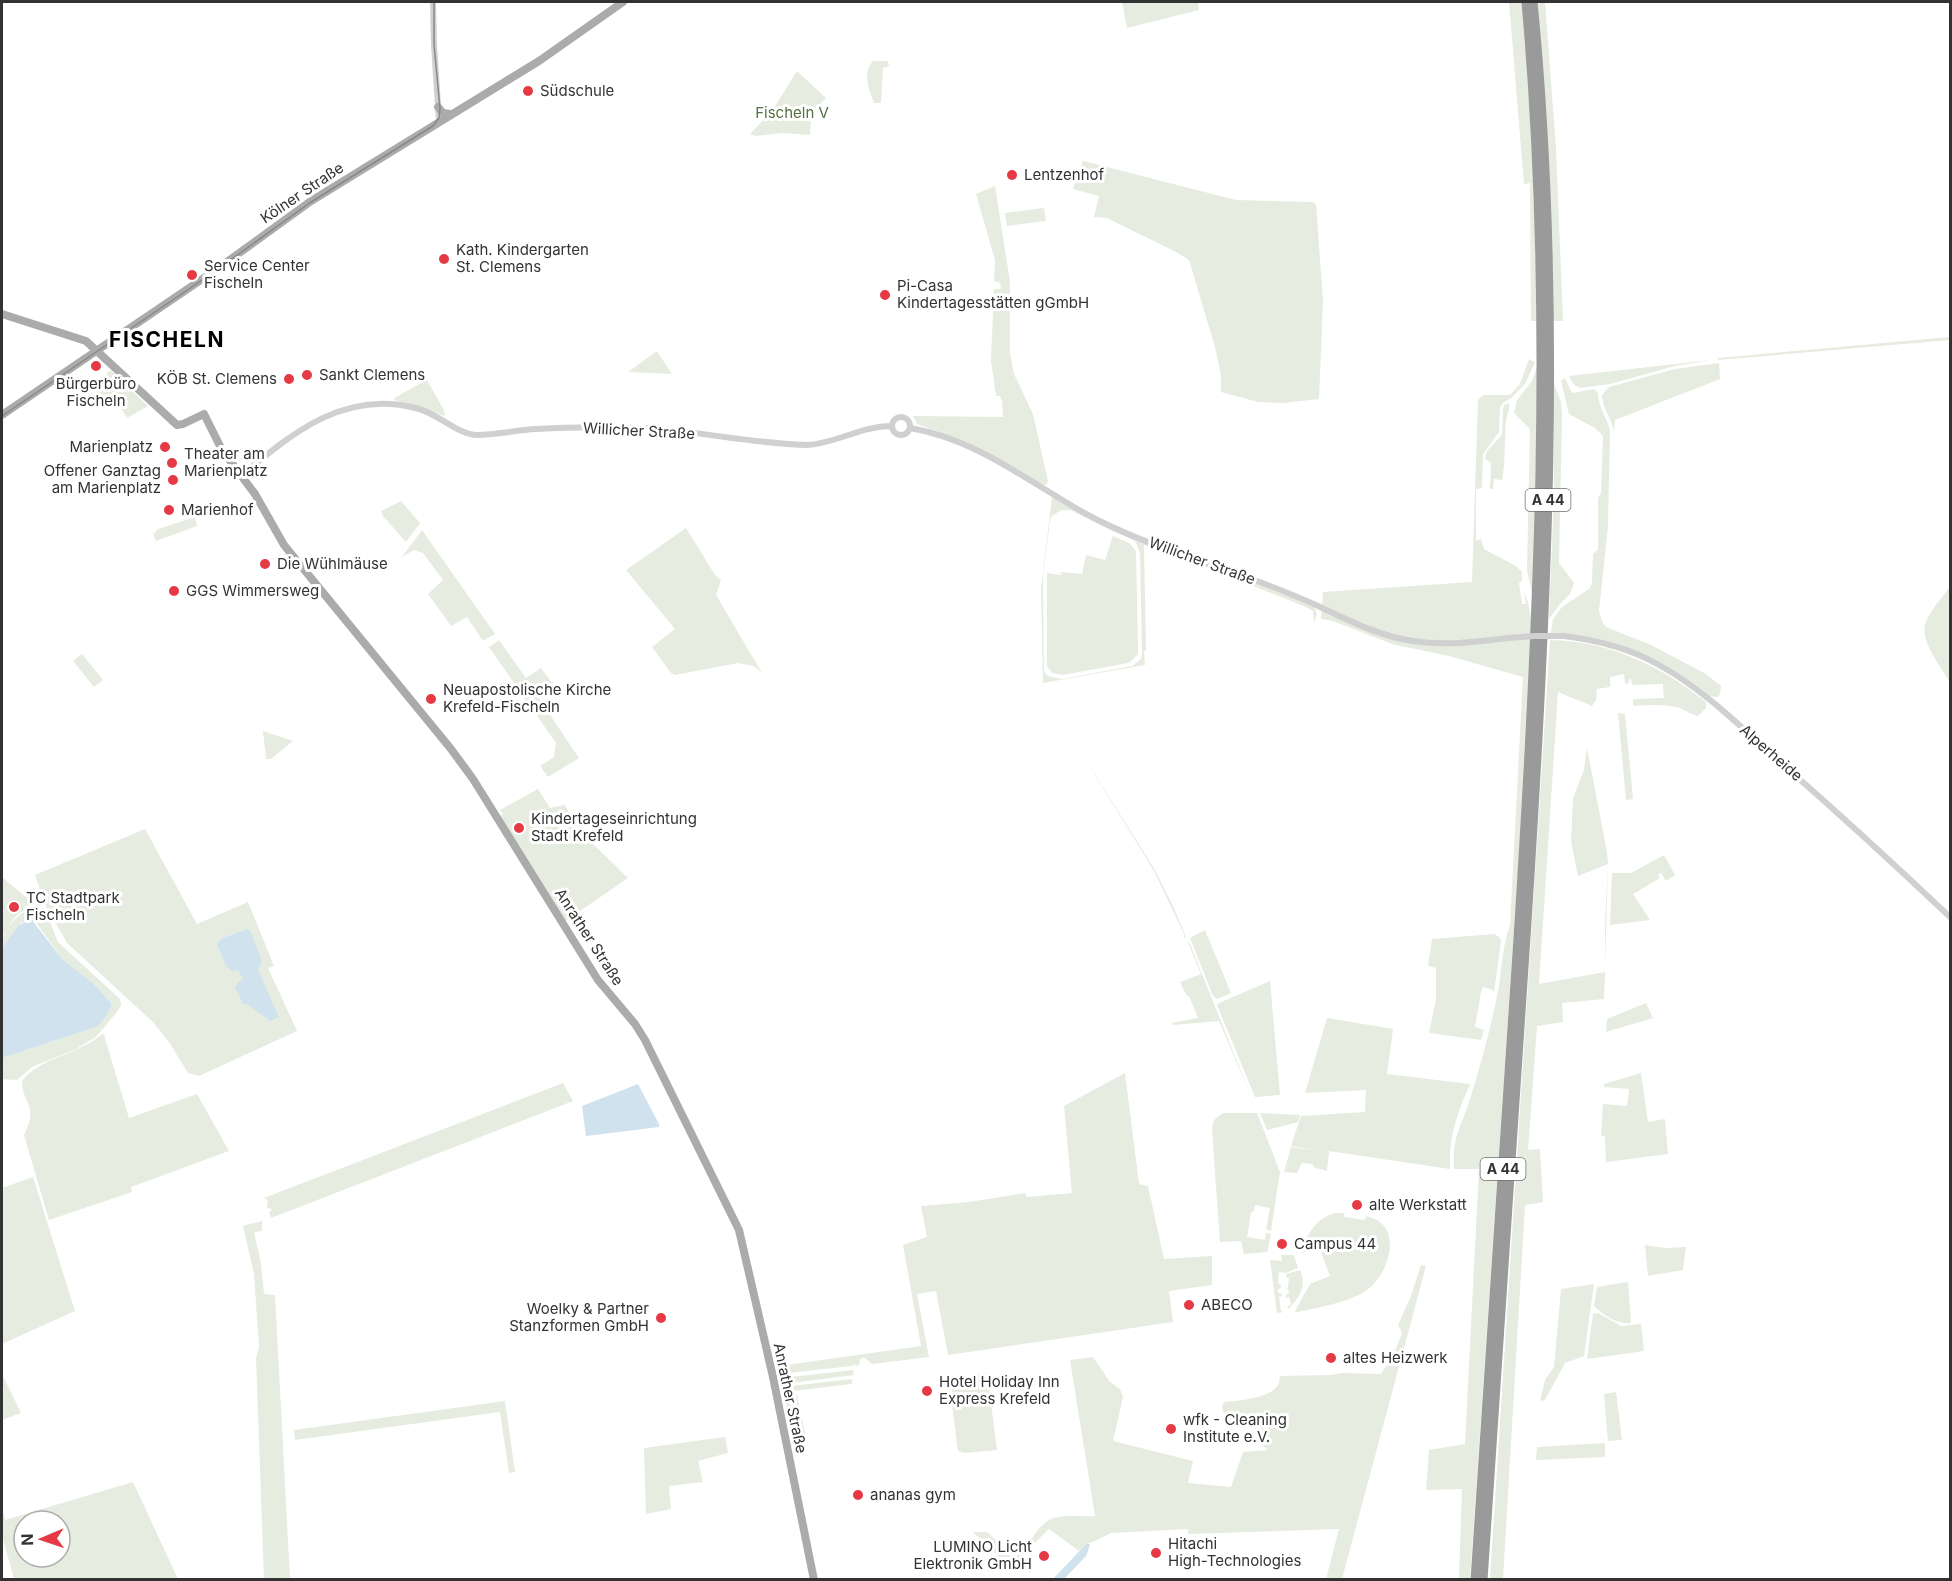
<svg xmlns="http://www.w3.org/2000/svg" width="1952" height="1581" font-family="Inter,sans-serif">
<rect width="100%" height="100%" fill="#fff"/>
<!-- green -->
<path fill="#e6ecdf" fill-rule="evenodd" d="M1122 2H1198L1199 10 1127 28Z
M1509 2H1545L1556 148 1563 321H1531L1530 183 1524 184Z
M873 61H888L889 66 883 68 881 103H874C869 90 862 73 873 61Z
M797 71 826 98 811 114 810 135 782 133 755 136 750 134 772 111Z
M1083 161 1236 200 1312 202 1316 204 1323 300 1319 399 1283 403 1258 402 1221 392V375L1215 347 1189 260 1176 252 1107 218 1094 217 1099 196 1073 189Z
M995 186 1010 282V354L1014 374 1033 414 1048 481 1047 484 1044 485 940 432 917 424 913 416 1003 417 1002 401 1000 396H996L991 360 994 289H1001L1000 283 994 281 995 260 976 194Z
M1044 208 1046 221 1007 226 1005 213Z
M1950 337V340L1718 360V358Z
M657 351 672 374 628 372Z
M1529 359 1535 362 1525 384 1511 398 1503 403 1500 408 1499 432 1483 454 1482 488 1476 489V541L1481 539 1484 549 1516 566 1522 572V581L1519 583 1522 604H1526L1524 592 1528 602 1531 620 1518 871 1470 1579H1459L1462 1489 1426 1490 1429 1450 1465 1444 1479 1169H1454C1452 1135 1461 1129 1470 1099 1480 1067 1489 1034 1496 1001 1502 976 1501 950 1510 925L1523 677 1449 656 1392 644 1333 621 1321 619 1323 592 1472 582 1478 400 1483 395H1510L1520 384Z
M1711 360 1675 366 1610 384 1580 388 1573 384 1569 376Z
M1719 363 1720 379 1615 420 1614 432C1612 418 1602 408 1602 395L1609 387 1675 369Z
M1538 364 1533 598 1527 570 1530 429 1514 413 1517 400 1532 381Z
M110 370 148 406 127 418 114 397 103 402 95 388Z
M1565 378 1572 393 1594 389 1598 393C1598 408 1608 418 1610 432L1608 526 1599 611 1602 622 1606 627 1651 645 1706 674 1721 686 1720 694 1718 697 1707 696 1636 651 1551 633 1553 619 1562 607 1589 589 1592 584 1593 554 1598 550V498L1601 493 1603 436 1595 428 1569 414 1561 381Z
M427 380 444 410 445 416 394 400V398Z
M1554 384 1561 402 1562 415 1559 563 1574 583 1570 594 1561 603 1549 619 1554 495Z
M1509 403C1510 410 1507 414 1506 421 1504 441 1506 460 1502 480L1494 479 1493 489H1490L1491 463 1485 459 1487 451 1502 435 1503 409 1504 405Z
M1052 497 1086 516 1314 606 1317 614 1314 622 1313 611 1306 607 1238 580 1235 577 1144 545 1146 651H1144L1145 665 1043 683 1041 589ZM1061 510H1070L1135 541 1140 553 1142 653 1141 659 1132 666 1062 679 1048 676 1044 672 1043 576 1050 520 1052 516Z
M401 501 420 523 406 542 383 516 381 511Z
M195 517 197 526 156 541 153 534 158 529Z
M686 528 715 575 721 580 716 595 762 673 754 666 738 663 675 675 671 673 652 647 675 629 626 570Z
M422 530 495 634 483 641 467 617 451 626 428 594 443 580 423 553 414 550 402 557Z
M1113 536 1129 543 1136 551 1138 654 1130 662 1123 664 1062 675 1052 673 1047 666V573L1061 575V572L1082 574 1086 555 1105 560Z
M1950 586V683C1942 668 1918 639 1926 622 1931 609 1943 597 1950 586Z
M499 640 526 678 541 668 554 686 538 697 579 758 548 777 540 766 554 757 556 743 489 647Z
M1550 640C1609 641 1661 666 1706 702V708L1698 716C1691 715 1686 710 1679 708 1664 704 1649 705 1633 706V699L1664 698 1663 684 1632 685 1631 679H1629V683L1625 684 1624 674 1610 677V687L1597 689 1596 700 1592 706 1558 692 1539 984 1605 972 1604 999 1562 1003 1563 1022 1537 1026 1528 1150 1540 1149 1543 1202 1525 1205 1503 1579H1490Z
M82 654 103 680 94 687 73 661Z
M1618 713 1625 714 1633 799 1626 800Z
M263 731 293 741 271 759H266Z
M1074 741 1155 870 1173 906 1186 937 1058 998 1184 938V934L1154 871Z
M1587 748 1607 852 1608 864 1605 969V925L1608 864 1578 876 1571 841 1573 798 1584 770Z
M538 789 550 808 565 805 583 843 589 840 628 878 564 922 499 817 503 814 500 810Z
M145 829 197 924 248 902 274 966 268 968 297 1031 199 1076 188 1073 169 1042 153 1022 67 943 46 906 35 875Z
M1664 855 1675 875 1666 881 1661 873 1658 875 1660 878 1633 894 1650 920 1610 925 1612 873H1631Z
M2 877 33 903 14 918 2 937Z
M37 905 48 917 58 942 120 999 121 1005 117 1012 96 1037 76 1049 32 1067 17 1080 2 1079V1058L68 1036 111 1003 94 984 62 959 35 921 21 923 2 948C1 928 20 912 37 905Z
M1205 930 1231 993 1217 999 1213 996 1190 938Z
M1495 934 1500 938 1501 941 1494 992 1493 990 1483 987 1481 992 1475 1027 1484 1030 1481 1040 1429 1033 1436 999V968L1428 966 1432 939Z
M1187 940 1190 944 1251 1096 1219 1021 1173 1025 1172 1023 1198 1018 1189 996H1187L1180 982 1201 974Z
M1270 981 1280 1095 1255 1097 1217 1005 1219 1003Z
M1646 1003 1653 1018 1606 1032 1607 1019Z
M1327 1018 1393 1029 1387 1074 1470 1084C1458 1111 1448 1138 1450 1169L1329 1151 1327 1171 1313 1167V1164L1302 1163 1297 1173 1284 1172 1291 1147 1321 1151 1291 1146 1301 1116 1365 1112 1366 1090 1305 1093Z
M102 1034 104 1035 129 1118 197 1094 229 1151 131 1187 132 1192 49 1220 24 1135C39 1105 23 1106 22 1081 40 1057 79 1055 102 1034Z
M1125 1073 1139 1184 1148 1186 1164 1259 1212 1256V1285L1169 1291 1173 1322 948 1355 936 1291 917 1294 929 1357 872 1364 864 1357 859 1360 860 1364 855 1367 857 1364 851 1366 780 1374 779 1366 921 1346 903 1245 927 1237 921 1206 969 1202 1025 1193 1027 1197 1072 1193 1064 1106Z
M1641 1073 1648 1122 1665 1119 1668 1154 1606 1162 1605 1136H1601L1603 1104 1627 1106 1629 1089 1604 1087V1084Z
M563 1083 573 1101 271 1218 269 1212 272 1209 267 1208 268 1201 264 1198Z
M1224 1113H1257L1280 1172 1271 1231 1266 1229 1270 1208 1255 1205 1254 1211 1251 1212 1247 1237 1265 1240 1266 1233 1271 1234 1267 1252 1244 1254 1241 1241 1220 1242 1212 1130C1212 1120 1216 1117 1224 1113Z
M1260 1113 1300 1115 1298 1122 1267 1130Z
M33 1177 75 1311 2 1344V1188Z
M1337 1213H1344V1217L1365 1220 1366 1216C1406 1224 1389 1277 1364 1292 1348 1302 1315 1309 1296 1312L1295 1311 1310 1284 1330 1276 1319 1247 1301 1253C1306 1235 1317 1216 1337 1213Z
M262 1221V1231L254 1232 261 1263 264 1294 275 1295 290 1579H264L256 1358 259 1347 254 1274 243 1226Z
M1645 1245 1665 1248 1686 1247 1683 1270 1648 1276Z
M1281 1255H1294L1298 1268 1286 1273 1279 1272 1278 1284 1281 1285V1288L1278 1289V1293H1281L1282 1296 1279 1297 1281 1311 1284 1312 1277 1313 1270 1260 1282 1261Z
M1421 1265 1426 1266 1342 1579H1326L1339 1529 1188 1534V1529L1111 1533 1090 1543H1087L1079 1551 1049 1529 1010 1567 973 1532H987L1009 1552 1010 1559C1029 1554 1033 1527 1051 1519 1063 1514 1082 1517 1095 1516L1070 1360 1093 1357 1110 1382 1120 1389 1123 1397 1113 1441 1193 1461 1188 1483 1231 1487 1243 1452 1268 1450C1260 1443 1255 1435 1255 1424L1248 1422 1241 1415 1226 1420 1222 1407 1224 1402C1238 1401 1271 1398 1278 1385 1280 1382 1279 1379 1280 1376L1332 1375 1342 1373 1381 1374 1394 1354 1402 1333 1398 1325 1411 1296Z
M1300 1270C1307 1287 1300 1295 1289 1309L1287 1306 1291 1305 1289 1297 1286 1298V1294H1289L1288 1289 1285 1288H1288L1289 1278 1286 1277V1274Z
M1628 1282 1631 1323C1618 1325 1603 1315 1594 1306L1597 1287Z
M1594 1284 1584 1356 1565 1363 1545 1400 1540 1401 1545 1380 1554 1367 1561 1289Z
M1598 1313 1621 1326 1641 1324 1644 1351 1587 1359 1593 1314Z
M853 1370 854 1375 791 1383 783 1384 781 1378Z
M987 1373 997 1450 965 1453 958 1451 951 1398 953 1397 951 1380 959 1376Z
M2 1374 21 1413 2 1420Z
M852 1379V1384L784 1392 783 1387Z
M1616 1392 1622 1440 1608 1441 1604 1394Z
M797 1395 807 1441 794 1444 785 1397Z
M505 1401 515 1472 509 1473 500 1412 295 1440 294 1430Z
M725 1437 728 1453 698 1461 703 1482 669 1486 671 1509 646 1514 644 1448Z
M1605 1443V1457L1536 1460 1537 1447Z
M133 1482 178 1579H14L2 1535V1507L5 1520ZM24 1521H60V1557H24Z"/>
<!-- water -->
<path fill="#cfe2ee" d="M32 920 62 959 94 984 111 1003V1007L104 1019 98 1026 2 1058V948L19 925Z
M247 929 251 932 262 962 258 970 279 1017 270 1021 247 1004H243L235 987 238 982 243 979 238 970 232 971 226 966 217 944 221 939Z
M638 1084 659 1124V1127L586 1136 582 1106Z
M1087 1543 1090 1545 1086 1556 1064 1579H1053Z"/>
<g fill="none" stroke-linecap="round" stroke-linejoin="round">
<!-- minor -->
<path stroke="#d0d0d0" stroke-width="6" d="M433 2 434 45 439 121
M892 426a9 9 0 1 1 18 0a9 9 0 1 1-18 0Z
M910 428C977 439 1030 483 1088 515 1138 542 1195 558 1249 578 1271 586 1294 595 1316 605 1348 620 1378 636 1413 641 1446 646 1476 642 1508 638
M241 476C293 432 347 388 419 409 438 414 459 435 477 435 496 435 516 430 536 429 570 427 606 427 640 428 696 430 751 444 808 445 837 443 861 426 892 426
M1564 636C1597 640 1629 648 1659 665 1701 688 1737 723 1772 755 1833 808 1892 862 1950 917"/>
<!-- major -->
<path stroke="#ababab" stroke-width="8" d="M438 107 443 113 451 114
M2 314 86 341 177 425 183 424 204 414 222 450 255 494 284 545 451 749 473 779 598 980 635 1024 645 1040 739 1230 773 1377 814 1580
M2 415 220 267 311 201 539 61 623 2"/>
<!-- highway -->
<path stroke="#9a9a9a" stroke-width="9" d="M1475 1580C1490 1366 1504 1152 1518 938 1538 625 1554 314 1526 2
M1483 1580C1497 1360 1512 1141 1527 922 1547 615 1563 308 1533 2"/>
<!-- tram -->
<path stroke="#888" stroke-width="1.5" d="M2 416 211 274 311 202 433 126 439 118 440 109 434 44V2"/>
<!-- minor-bridge -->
<path stroke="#d0d0d0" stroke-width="6" d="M1508 638 1535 636H1564"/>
</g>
<!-- markers -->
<g fill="#e63946" stroke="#fff" stroke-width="2">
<circle cx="528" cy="91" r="6"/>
<circle cx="1012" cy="175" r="6"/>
<circle cx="444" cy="259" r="6"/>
<circle cx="192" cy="275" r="6"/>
<circle cx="885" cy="295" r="6"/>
<circle cx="96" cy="366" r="6"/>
<circle cx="307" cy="375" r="6"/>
<circle cx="289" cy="379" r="6"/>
<circle cx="165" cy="447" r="6"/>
<circle cx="172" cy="463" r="6"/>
<circle cx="173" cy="480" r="6"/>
<circle cx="169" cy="510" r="6"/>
<circle cx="265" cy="564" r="6"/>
<circle cx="174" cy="591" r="6"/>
<circle cx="431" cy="699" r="6"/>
<circle cx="519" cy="828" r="6"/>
<circle cx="14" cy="907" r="6"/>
<circle cx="1357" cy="1205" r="6"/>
<circle cx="1282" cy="1244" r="6"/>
<circle cx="1189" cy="1305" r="6"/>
<circle cx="661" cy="1318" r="6"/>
<circle cx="1331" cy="1358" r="6"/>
<circle cx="927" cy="1391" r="6"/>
<circle cx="1171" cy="1429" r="6"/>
<circle cx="858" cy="1495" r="6"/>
<circle cx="1156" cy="1553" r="6"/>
<circle cx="1044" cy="1556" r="6"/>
</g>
<g text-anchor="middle" stroke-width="6" stroke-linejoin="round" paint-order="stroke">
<!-- shield labels -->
<g fill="#fff" stroke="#707070" stroke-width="1.5">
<rect x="1525.5" y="489" width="45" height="22" rx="4.5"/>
<rect x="1480.5" y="1158" width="45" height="22" rx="4.5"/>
</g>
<g font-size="14" font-weight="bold" fill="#333">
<text x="1548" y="505">A 44</text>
<text x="1503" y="1174">A 44</text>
</g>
<!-- poi labels -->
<g font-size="15" fill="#333" stroke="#fff" text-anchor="start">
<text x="540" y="96">Südschule</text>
<text x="1024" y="180">Lentzenhof</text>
<text x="456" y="255">Kath. Kindergarten<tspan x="456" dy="17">St. Clemens</tspan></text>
<text x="204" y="271">Service Center<tspan x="204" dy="17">Fischeln</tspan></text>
<text x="897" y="291">Pi-Casa<tspan x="897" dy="17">Kindertagesstätten gGmbH</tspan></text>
<text x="319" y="380">Sankt Clemens</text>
<text x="277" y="384" text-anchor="end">KÖB St. Clemens</text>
<text x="96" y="389" text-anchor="middle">Bürgerbüro<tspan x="96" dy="17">Fischeln</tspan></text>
<text x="153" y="452" text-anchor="end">Marienplatz</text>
<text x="184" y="459">Theater am<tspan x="184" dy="17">Marienplatz</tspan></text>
<text x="161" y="476" text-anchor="end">Offener Ganztag<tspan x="161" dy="17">am Marienplatz</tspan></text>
<text x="181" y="515">Marienhof</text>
<text x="277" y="569">Die Wühlmäuse</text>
<text x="186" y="596">GGS Wimmersweg</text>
<text x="443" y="695">Neuapostolische Kirche<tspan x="443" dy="17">Krefeld-Fischeln</tspan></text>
<text x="531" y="824">Kindertageseinrichtung<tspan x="531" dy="17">Stadt Krefeld</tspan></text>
<text x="26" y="903">TC Stadtpark<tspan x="26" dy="17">Fischeln</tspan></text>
<text x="1369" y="1210">alte Werkstatt</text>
<text x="1294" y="1249">Campus 44</text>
<text x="1201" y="1310">ABECO</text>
<text x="649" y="1314" text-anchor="end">Woelky &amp; Partner<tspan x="649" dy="17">Stanzformen GmbH</tspan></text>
<text x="1343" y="1363">altes Heizwerk</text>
<text x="939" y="1387">Hotel Holiday Inn<tspan x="939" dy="17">Express Krefeld</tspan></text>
<text x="1183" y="1425">wfk - Cleaning<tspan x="1183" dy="17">Institute e.V.</tspan></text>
<text x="870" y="1500">ananas gym</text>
<text x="1168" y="1549">Hitachi<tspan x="1168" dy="17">High-Technologies</tspan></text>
<text x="1032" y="1552" text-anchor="end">LUMINO Licht<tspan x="1032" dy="17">Elektronik GmbH</tspan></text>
</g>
<!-- park labels -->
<g font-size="15" fill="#56703f" stroke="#fff">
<text x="792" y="118">Fischeln V</text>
</g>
<!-- street labels -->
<g font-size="15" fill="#333" stroke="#fff">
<text transform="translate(302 193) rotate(-34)" y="5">Kölner Straße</text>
<text transform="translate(639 431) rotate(3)" y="5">Willicher Straße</text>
<text transform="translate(1202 561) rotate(20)" y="5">Willicher Straße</text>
<text transform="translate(1771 753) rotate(41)" y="5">Alperheide</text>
<text transform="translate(589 937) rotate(57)" y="5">Anrather Straße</text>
<text transform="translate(790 1398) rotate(78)" y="5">Anrather Straße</text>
</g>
<!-- district labels -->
<g font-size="21" font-weight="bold" letter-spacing="1.5" fill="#000" stroke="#fff">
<text x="167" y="347">FISCHELN</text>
</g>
</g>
<!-- border -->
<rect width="1952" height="1581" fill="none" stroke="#333333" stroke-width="6"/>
<!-- north arrow -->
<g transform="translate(42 1539) rotate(268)"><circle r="28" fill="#ffffff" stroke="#adadad" stroke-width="1.5"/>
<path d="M0-4.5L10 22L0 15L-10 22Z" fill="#e63946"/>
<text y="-9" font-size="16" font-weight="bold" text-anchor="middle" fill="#333333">N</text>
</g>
</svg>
